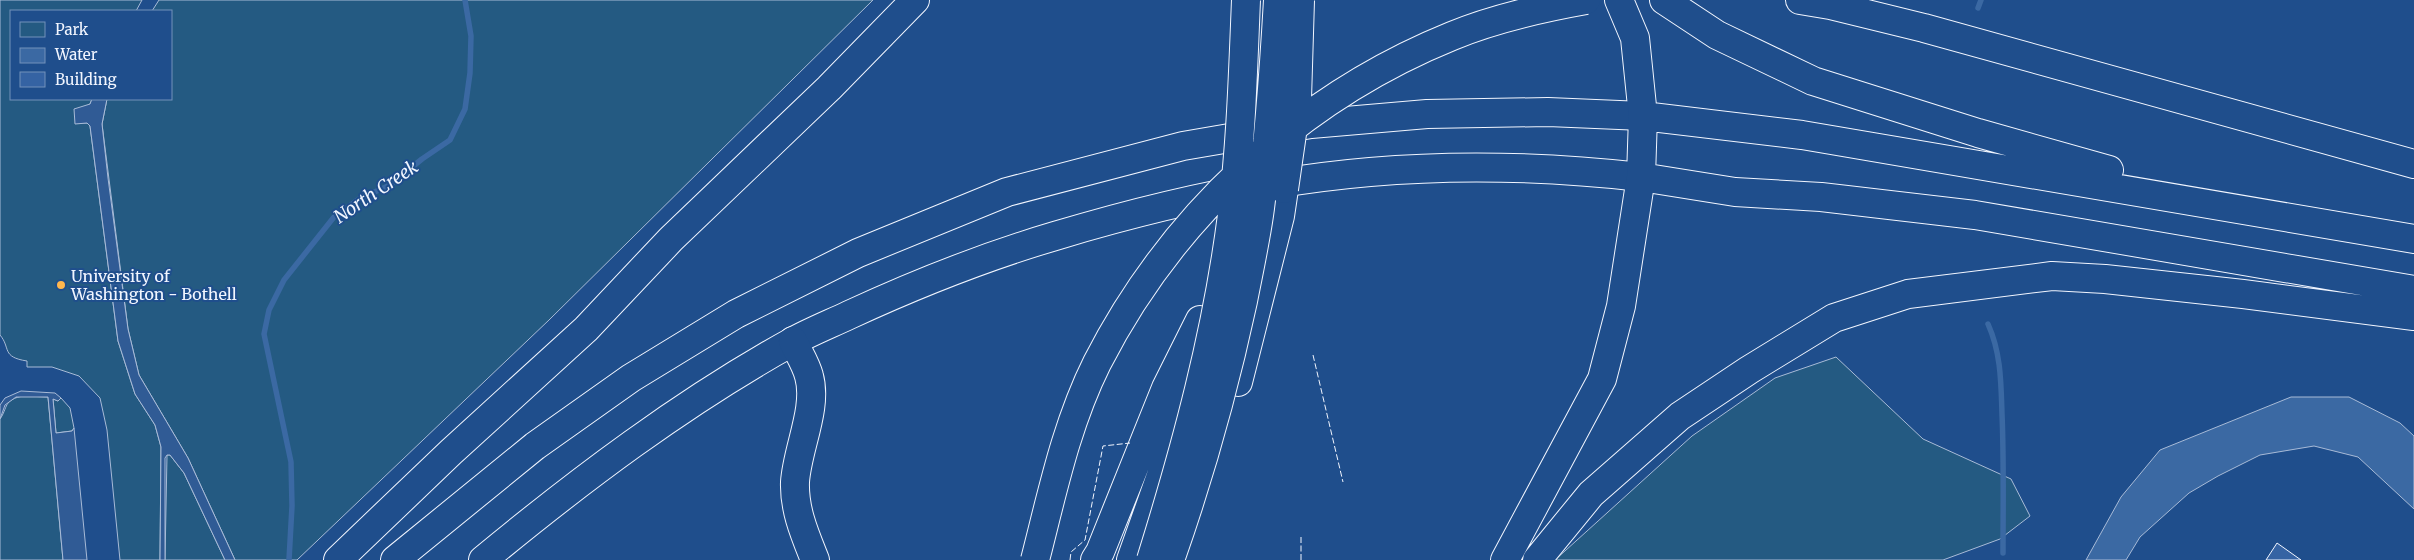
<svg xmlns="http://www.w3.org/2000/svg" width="2414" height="560" font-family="Merriweather,serif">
<rect width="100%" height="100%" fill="#1f4e8c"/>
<!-- green -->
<path fill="#245a82" stroke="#a8bbd7" d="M0 0H142L136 11H11V99H92L90 104 75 123H87L90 126 118 341 135 394 155 425 161 447 160 560H120L107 430 100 398 79 376 52 367H27V361C1 357 11 348 0 335Z
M159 0H873L549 320 297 560H235L188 458 139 375 128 329 102 124 107 99H171V11H152Z
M1836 357 1923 439 2011 479 2030 516 2000 539 1943 560H1555L1692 436 1775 378Z
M24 396 48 397 63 560H0V419C8 408 3 399 24 396Z
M61 398 70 408 74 428 72 431 56 433 53 399 58 401Z
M167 455H170L184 473 225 560H165Z"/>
<!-- parking -->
<path fill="#305b95" stroke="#a8bbd7" d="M92 99H107L102 124 108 178 128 329 139 375 188 458 235 560H225L184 473 170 455H167L165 458V560H160L161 447 155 425 135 394 118 341 90 126 87 123 75 124 74 109 90 104Z
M21 391 55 393 61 398 58 401 53 399 56 433 72 431 74 428 87 560H63L48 397H16L5 405 0 419V405L5 398Z"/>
<!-- water -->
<path fill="#3b69a3" stroke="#a8bbd7" d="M2291 397H2349L2400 423 2414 436V509L2358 457 2314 446 2260 455 2218 476 2189 493 2140 537 2126 560H2086L2121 497 2160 450Z"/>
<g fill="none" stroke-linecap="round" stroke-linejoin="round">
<!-- stream -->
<path stroke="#3b69a3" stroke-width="5.5" d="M1978 8 1981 0
M1988 324C2001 353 2001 382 2002 414 2004 460 2003 507 2003 553
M289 560 292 506 291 462 264 334 269 310 284 280 334 217 359 199 390 185 422 159 450 140 465 109 470 73 471 36 465 0"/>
</g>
<!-- building -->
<path fill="#3563a3" stroke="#f2f6ff" d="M2277 543 2301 560H2266Z"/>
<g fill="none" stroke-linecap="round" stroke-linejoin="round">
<!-- trunk casing -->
<g stroke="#f2f6ff" stroke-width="30">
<path id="trunk" d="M395 560 535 446 631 378 736 314 858 253 1007 192 1183 146 1311 124 1427 114 1548 112 1643 116
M483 560C580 480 682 403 792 342 810 332 830 324 849 315 916 284 984 257 1055 236 1158 205 1263 181 1370 172 1460 164 1552 167 1641 177"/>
</g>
<!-- motorway casing -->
<g stroke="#f2f6ff" stroke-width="30">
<path id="motorway" d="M1664 0 1717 35 1813 81 1978 133 2109 170
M1800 0 1830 5 1924 28 2414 164
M1643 116 1802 135 2414 239
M1641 177 1735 192 1821 197 1975 215 2414 290
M793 341C798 352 806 364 809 376 818 408 797 449 795 482 794 510 805 535 815 560
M1238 382 1280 216 1284 189
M338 560 451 452 586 329 671 239 829 88 915 0
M1095 560 1100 552 1166 388 1200 320
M1131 560 1163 470 1190 366
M1505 560 1602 379 1621 306 1641 177 1643 116 1635 38 1619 0
M1537 560 1591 494 1680 416 1749 370 1834 318 1908 294 2052 276 2105 279 2243 294 2414 316"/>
</g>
<!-- trunk -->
<use href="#trunk" stroke="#1f4e8c" stroke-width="28"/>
<!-- motorway -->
<use href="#motorway" stroke="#1f4e8c" stroke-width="28"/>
<!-- motorway-bridge casing -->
<g stroke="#f2f6ff" stroke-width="30" stroke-linecap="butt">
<path id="motorway-bridge" d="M1284 189 1297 99 1300 0
M1035 560C1052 494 1066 425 1097 363 1172 216 1299 98 1452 36 1495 18 1541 8 1586 0
M1151 560C1186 447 1217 333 1232 215 1241 143 1243 72 1246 0
M1170 560C1200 475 1224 389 1243 301 1249 270 1256 239 1260 208 1269 139 1274 69 1278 0"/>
</g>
<!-- motorway-bridge -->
<use href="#motorway-bridge" stroke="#1f4e8c" stroke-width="28"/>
<!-- fence -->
<path stroke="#f2f6ff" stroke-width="1" stroke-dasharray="6 2.5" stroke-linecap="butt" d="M1313 355 1343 482
M1070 560 1071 552 1085 540 1103 446 1130 443
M1301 560V537"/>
</g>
<!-- markers -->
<circle fill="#ffb74d" stroke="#1f4e8c" stroke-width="2" cx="61" cy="285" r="5"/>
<g text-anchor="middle" stroke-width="4" stroke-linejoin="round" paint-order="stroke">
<!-- poi labels -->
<g font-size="16" fill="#f2f6ff" stroke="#1f4e8c" text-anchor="start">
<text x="71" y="282">University of<tspan x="71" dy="18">Washington - Bothell</tspan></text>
</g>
<!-- water labels -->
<g font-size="18" font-style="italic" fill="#f2f6ff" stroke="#1f4e8c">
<text transform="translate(376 192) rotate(-34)" y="6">North Creek</text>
</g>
</g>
<!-- legend -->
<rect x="10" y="10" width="162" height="90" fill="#1f4e8c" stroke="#7391ba"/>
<rect x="20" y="22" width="25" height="15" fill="#245a82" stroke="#7391ba"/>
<text x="55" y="35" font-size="15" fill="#f2f6ff">Park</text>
<rect x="20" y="48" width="25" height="15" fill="#3b69a3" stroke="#7391ba"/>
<text x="55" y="60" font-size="15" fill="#f2f6ff">Water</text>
<rect x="20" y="72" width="25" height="15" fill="#3563a3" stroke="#7391ba"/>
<text x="55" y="85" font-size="15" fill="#f2f6ff">Building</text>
</svg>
